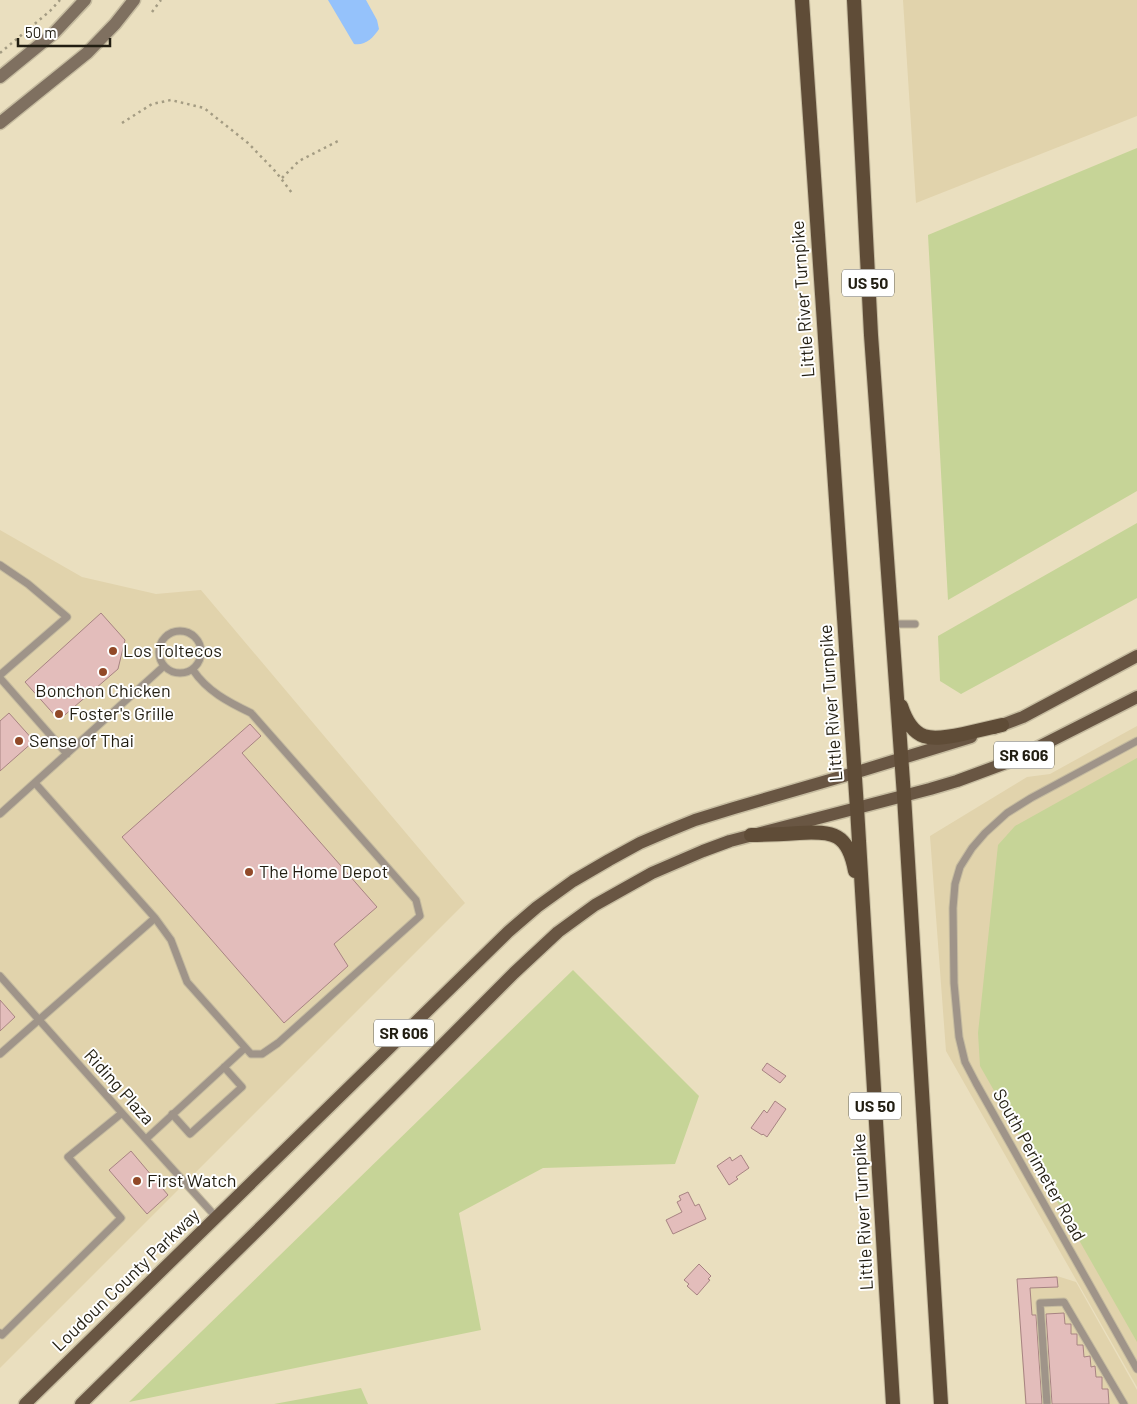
<svg xmlns="http://www.w3.org/2000/svg" width="1137" height="1404" font-family="Barlow,sans-serif">
<rect width="100%" height="100%" fill="#eadfbf"/>
<!-- built -->
<path fill="#e1d3ac" d="M903 0H1137V116L916 203Z
M0 530 82 577 156 594 201 590 465 903 0 1368Z
M1137 726V1387L946 1051 930 836 1027 777 1050 774Z
M1057 1276 1076 1282 1137 1390V1404H1025L1017 1279Z"/>
<!-- green -->
<path fill="#c6d497" d="M1137 148V491L948 600 928 235Z
M1137 523V598L961 694 940 681 938 636Z
M1137 758V1342L980 1066 978 1033 998 845 1015 826Z
M573 970 699 1096 675 1164 543 1168 459 1213 481 1330 129 1402Z
M361 1388 368 1404H274Z"/>
<!-- water -->
<path fill="#95c2fb" d="M328 0H366L377 20 379 29C373 38 365 46 354 44Z"/>
<!-- building -->
<path fill="#e3bdbb" stroke="#a78382" d="M101 613 125 640 118 669 59 720 25 682Z
M9 713 34 741 0 771V721Z
M250 724 261 736 242 753 377 907 334 944 348 966 284 1023 122 837Z
M0 1000 15 1017 0 1031Z
M767 1063 786 1076 780 1083 762 1070Z
M775 1101 786 1109 767 1137 763 1134 762 1135 751 1128 764 1110 767 1113Z
M131 1151 168 1195 147 1214 109 1170Z
M741 1155 749 1168 736 1177 738 1179 729 1185 717 1166 730 1157 732 1161Z
M688 1192 695 1206 699 1204 706 1219 673 1234 666 1220 682 1212 677 1202 681 1200 679 1196Z
M699 1264 711 1276 708 1279 710 1280 697 1295 687 1286 689 1284 684 1280Z
M1057 1277 1058 1287 1030 1288 1032 1315H1036L1042 1404H1026L1017 1279Z
M1064 1313 1065 1324H1071V1334H1077V1345H1083L1084 1357 1090 1356 1091 1367 1095 1366 1096 1377H1102V1389H1108L1109 1404H1052L1046 1314Z"/>
<g fill="none" stroke-linecap="round" stroke-linejoin="round">
<!-- service casing -->
<g stroke="#c6bca0" stroke-width="9">
<path id="service" d="M0 565 28 584 67 617 0 675
M891 624H915
M159 652a21 21 0 1 1 42 0a21 21 0 1 1-42 0Z
M0 678 67 754
M1137 741 1031 798 1007 813 985 833 972 848 960 867 955 884 953 908 954 983 959 1037 965 1062 976 1083 1137 1369
M35 783 155 918 171 940 187 982 251 1054H262L278 1043 420 916 416 900 251 713C228 702 207 691 193 670
M0 814 164 666
M0 976 122 1113 216 1217
M0 1054 155 918
M172 1114 190 1134 242 1087 224 1067
M146 1139 245 1048
M0 1333 2 1335 121 1218 68 1157 122 1113
M1047 1404 1040 1303 1064 1302 1124 1404"/>
</g>
<!-- secondary casing -->
<g stroke="#c6bca0" stroke-width="15">
<path id="secondary" d="M0 77 54 33 85 0
M0 123 87 53 115 24 134 0"/>
</g>
<!-- primary casing -->
<g stroke="#c6bca0" stroke-width="15">
<path id="primary" d="M994 728 1023 717 1137 656
M25 1404 508 932 537 907 573 881 609 860 640 843 668 831 695 820 734 808 854 773 971 737
M81 1404 268 1220 514 973 558 932 595 905 652 873 703 851 730 841 930 789 957 781 1011 761 1137 697"/>
</g>
<!-- trunk casing -->
<g stroke="#c6bca0" stroke-width="16">
<path id="trunk" d="M802 0 857 808 893 1404
M854 0 871 335 904 796 941 1404
M901 706C913 742 930 741 963 734 976 731 989 728 1002 725
M751 835C767 835 783 834 799 833 833 831 848 833 855 871"/>
</g>
<!-- path -->
<path stroke="#a49c83" stroke-width="2.5" stroke-dasharray="2.5 4" stroke-linecap="butt" d="M152 12 161 0
M0 53 50 11 60 0
M122 123 152 104 171 100 204 108 248 143 276 172 292 193
M282 178 299 161 340 140"/>
<!-- service -->
<use href="#service" stroke="#9f9489" stroke-width="7"/>
<!-- secondary -->
<use href="#secondary" stroke="#7f7060" stroke-width="12"/>
<!-- primary -->
<use href="#primary" stroke="#695643" stroke-width="12"/>
<!-- trunk -->
<use href="#trunk" stroke="#5f4c37" stroke-width="14"/>
</g>
<!-- markers -->
<g fill="#914928" stroke="#fff" stroke-width="2">
<circle cx="113" cy="651" r="5"/>
<circle cx="103" cy="672" r="5"/>
<circle cx="59" cy="714" r="5"/>
<circle cx="19" cy="741" r="5"/>
<circle cx="249" cy="872" r="5"/>
<circle cx="137" cy="1181" r="5"/>
</g>
<g text-anchor="middle" stroke-width="4" stroke-linejoin="round" paint-order="stroke">
<!-- shield labels -->
<g fill="#fff" stroke="#646259" stroke-width="1">
<rect x="842" y="269.5" width="52" height="27" rx="4"/>
<rect x="994" y="741.5" width="60" height="27" rx="4"/>
<rect x="374" y="1019.5" width="60" height="27" rx="4"/>
<rect x="849" y="1092.5" width="52" height="27" rx="4"/>
</g>
<g font-size="16" font-weight="bold" fill="#221e12">
<text x="868" y="289">US 50</text>
<text x="1024" y="761">SR 606</text>
<text x="404" y="1039">SR 606</text>
<text x="875" y="1112">US 50</text>
</g>
<!-- street labels -->
<g font-size="18" fill="#221e12" stroke="#fff">
<text transform="translate(803 299) rotate(-94)" y="6">Little River Turnpike</text>
<text transform="translate(831 703) rotate(-94)" y="6">Little River Turnpike</text>
<text transform="translate(119 1087) rotate(48)" y="6">Riding Plaza</text>
<text transform="translate(1039 1165) rotate(61)" y="6">South Perimeter Road</text>
<text transform="translate(863 1212) rotate(-93)" y="6">Little River Turnpike</text>
<text transform="translate(126 1280) rotate(-44)" y="6">Loudoun County Parkway</text>
</g>
<!-- poi labels -->
<g font-size="18" fill="#221e12" stroke="#fff" text-anchor="start">
<text x="123" y="657">Los Toltecos</text>
<text x="103" y="697" text-anchor="middle">Bonchon Chicken</text>
<text x="69" y="720">Foster's Grille</text>
<text x="29" y="747">Sense of Thai</text>
<text x="259" y="878">The Home Depot</text>
<text x="147" y="1187">First Watch</text>
</g>
</g>
<!-- scale -->
<path d="M18 38v8h92v-8" fill="none" stroke="#221e12" stroke-width="2.5"/>
<text x="25" y="38" font-size="15" fill="#221e12" stroke="#ffffff" stroke-width="4" paint-order="stroke">50 m</text>
</svg>
